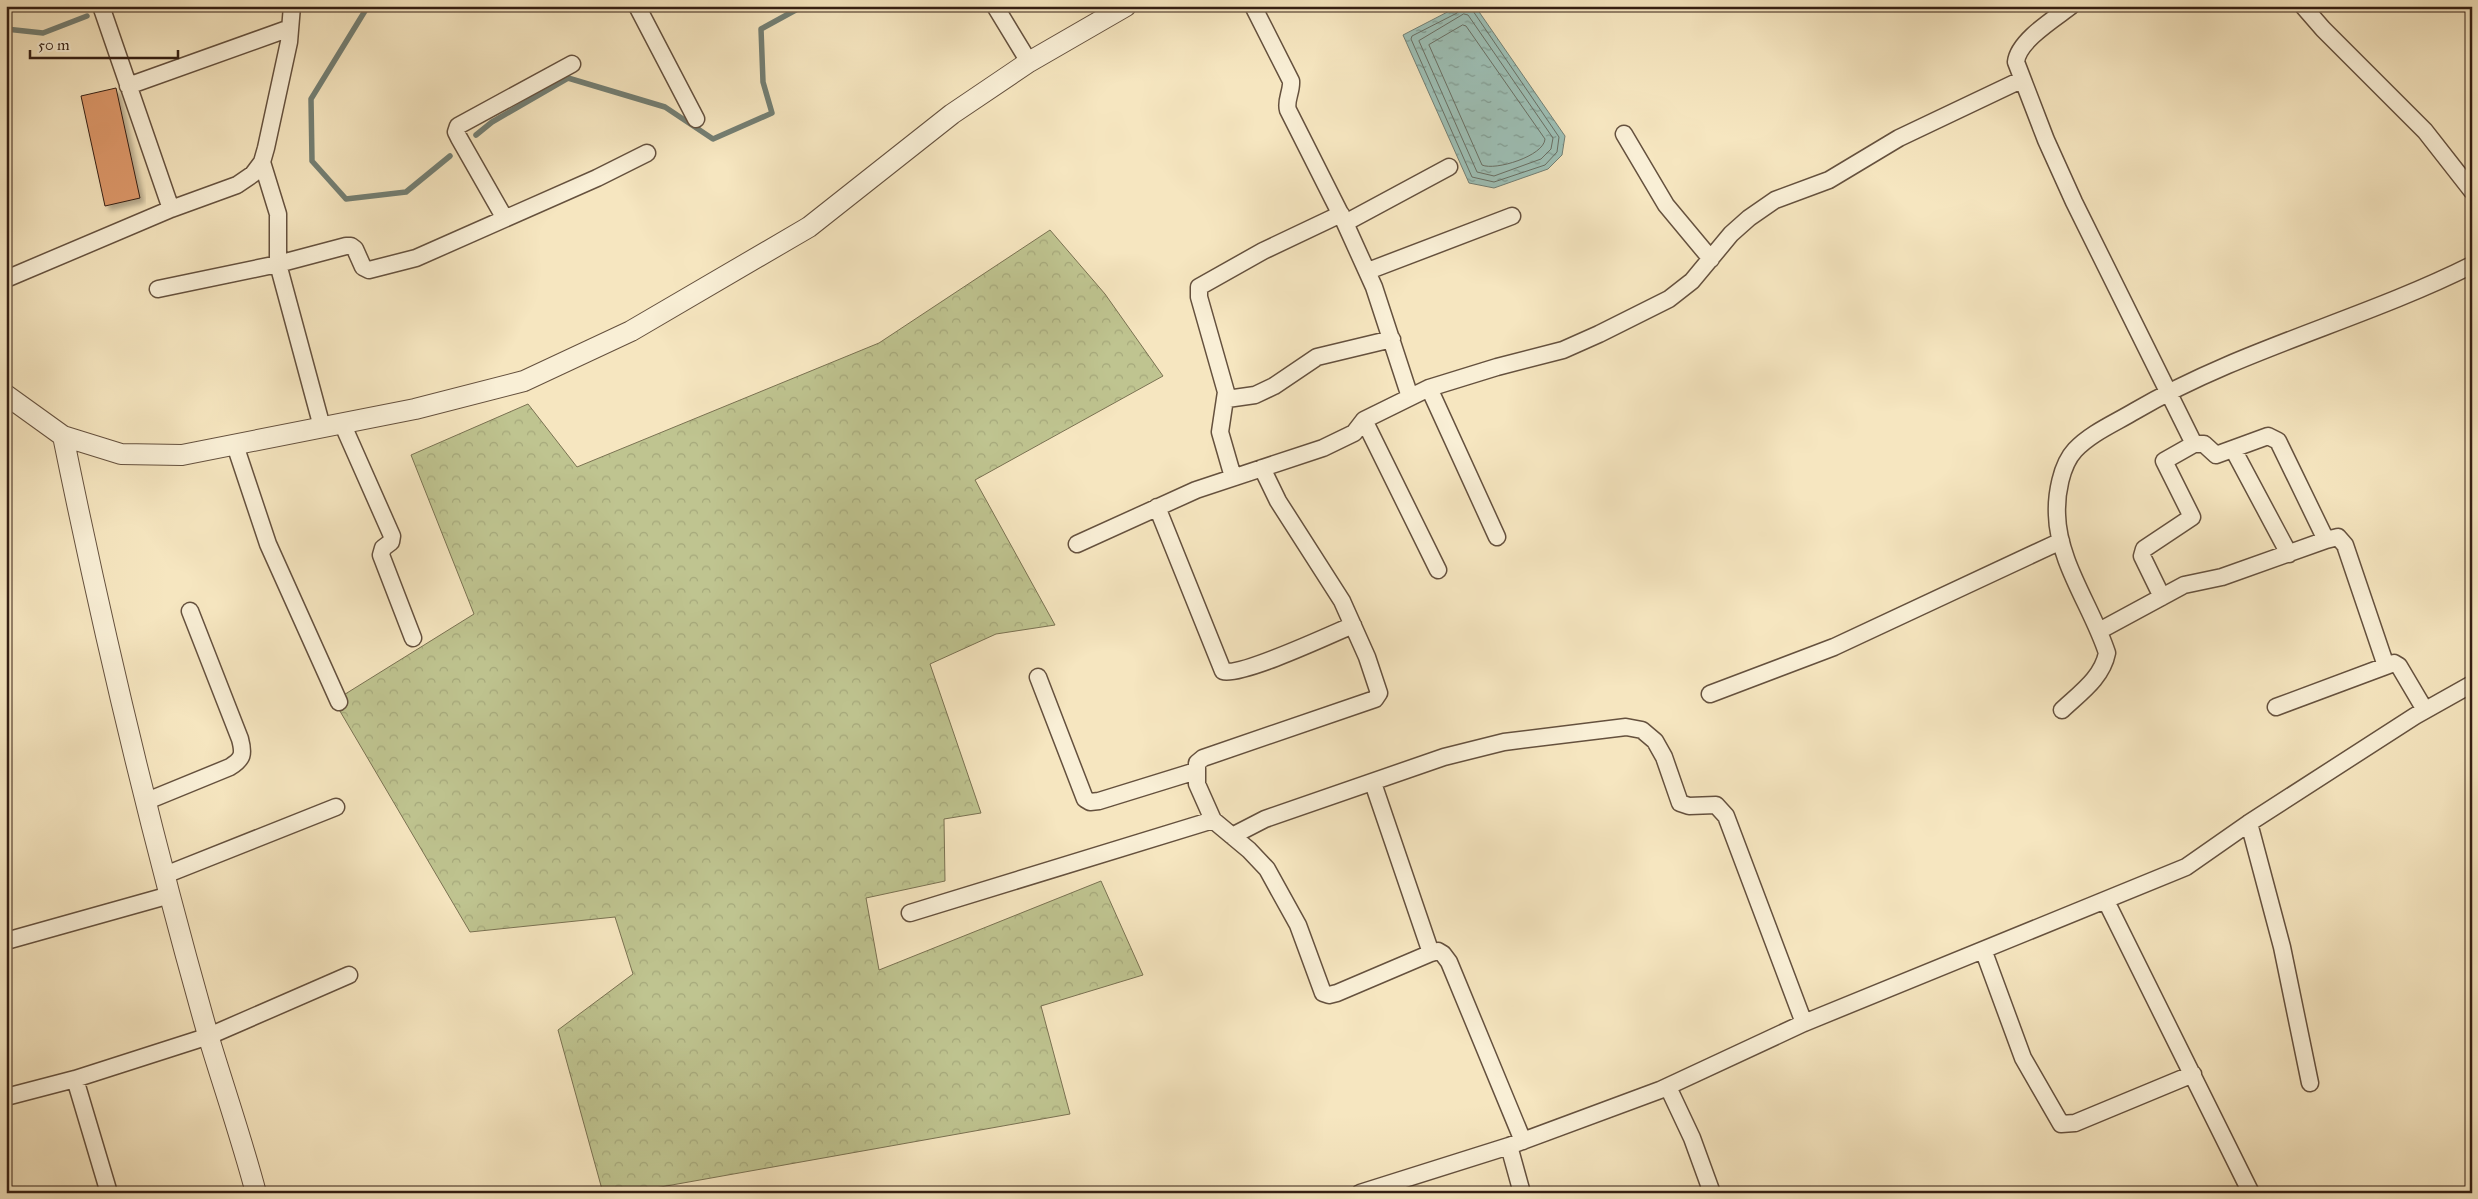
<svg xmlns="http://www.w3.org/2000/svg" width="2478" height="1199" font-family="'IM FELL Great Primer',serif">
<defs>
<pattern id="forest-crowns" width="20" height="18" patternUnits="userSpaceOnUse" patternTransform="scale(1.25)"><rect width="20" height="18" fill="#bfc490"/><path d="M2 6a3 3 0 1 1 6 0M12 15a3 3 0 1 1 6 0" fill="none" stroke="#a5a87b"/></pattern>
<pattern id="water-ripples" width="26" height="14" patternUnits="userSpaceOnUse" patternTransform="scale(1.25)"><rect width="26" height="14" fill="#9dbfb5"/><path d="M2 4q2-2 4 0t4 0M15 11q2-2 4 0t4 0" fill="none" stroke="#819b92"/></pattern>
<filter id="shadow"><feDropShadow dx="4.5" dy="4.5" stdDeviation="2.5" flood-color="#0004"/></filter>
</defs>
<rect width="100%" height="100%" fill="#f6e6c0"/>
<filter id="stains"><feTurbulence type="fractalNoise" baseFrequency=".004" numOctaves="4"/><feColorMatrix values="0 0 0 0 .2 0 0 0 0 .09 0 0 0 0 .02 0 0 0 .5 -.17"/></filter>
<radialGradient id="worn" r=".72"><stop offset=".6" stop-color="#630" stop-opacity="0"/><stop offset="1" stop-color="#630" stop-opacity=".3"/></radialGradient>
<!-- forest -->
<path fill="url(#forest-crowns)" stroke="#7a7252" d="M1050 230 1105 294 1163 376 975 480 1055 625 996 634 930 664 981 813 944 819 945 881 866 898 879 970 1101 881 1143 975 1041 1006 1070 1114 627 1193H603L558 1030 633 974 615 917 470 932 334 701 474 614 411 455 528 404 577 467 879 343Z"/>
<!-- water -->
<path fill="url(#water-ripples)" stroke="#737f74" d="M1459 6H1475L1565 136 1562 155 1548 169 1494 188 1469 183 1403 35Z"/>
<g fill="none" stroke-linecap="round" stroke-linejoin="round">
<!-- shore -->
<path stroke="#696f64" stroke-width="1" d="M1460 6 1457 13 1412 36 1411 39 1472 177 1494 182 1545 165 1557 152 1559 137 1473 11 1472 6
M1464 14 1468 15 1553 138 1551 149 1541 159 1494 176 1477 172 1419 41Z
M1463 25 1466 26 1545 139C1544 156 1495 171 1482 165L1429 45Z"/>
<!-- stream -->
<path stroke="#737f74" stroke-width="5.5" d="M368 6 311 99 312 161 346 199 406 192 450 156
M6 29 43 33 87 16
M476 135 492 122 568 78 665 107 713 139 772 113 763 82 761 29 803 6"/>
</g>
<!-- building -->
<path fill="#dd986b" stroke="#351f13" filter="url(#shadow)" d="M116 88 140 198 105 206 81 96Z"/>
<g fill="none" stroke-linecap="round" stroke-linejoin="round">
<!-- minor casing -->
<g stroke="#65513e" stroke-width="19">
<path id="minor" d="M101 6 171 209
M637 6 696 119
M995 6 1029 62
M1253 6 1291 81C1292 91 1285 101 1288 110L1345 223 1374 287 1410 397
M2071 6C2054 19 2018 41 2016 62L2046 140 2074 202 2194 444
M2303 6 2323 29 2425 131 2472 191
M128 86 290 28
M1624 134 1666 205 1711 259
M262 162 278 214V264L322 427
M504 217 459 138 456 132 458 126 572 64
M1345 223 1449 167
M1368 271 1512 216
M6 279 171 209 237 185 253 174 262 162 266 148 289 42 292 6
M158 289 278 264 346 246H351L355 249 363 267 369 270 416 258 597 178 647 153
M1429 388 1497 537
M1227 399 1255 395 1274 386 1317 357 1392 339
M1364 420 1438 570
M342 423 392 536 391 542 383 548 381 555 413 638
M235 445 268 544 339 702
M2233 449 2289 554
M1262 468 1278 501 1342 601 1367 657 1379 693 1375 699 1203 758 1197 763V784L1213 820 1249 850 1267 869 1298 925 1323 993 1329 995 1337 993 1431 953 1438 951 1443 954 1449 962 1523 1141
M1233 477 1220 432 1226 392 1199 297V287L1263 251 1341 214
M1157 507 1223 671C1240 677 1332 634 1353 625
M2326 540 2338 537 2345 545 2386 666
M1077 544 1196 490 1323 448 1354 433 1364 420 1429 388 1497 367 1563 350 1599 334 1669 299 1692 281 1731 234 1749 218 1775 200 1829 180 1899 138 2021 80
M2099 631 2184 585 2222 577 2326 540 2278 441 2268 436 2216 455 2204 444H2194L2164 461 2192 517 2144 549 2142 556 2162 597
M1038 677 1085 799 1090 802 1099 801 1196 771
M1710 694 1834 647 2061 541
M2276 707 2394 663 2399 666 2425 710
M2062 710C2080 693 2102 678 2107 653 2093 609 2058 562 2057 515 2056 495 2061 465 2075 450 2091 433 2115 423 2135 411 2241 349 2362 320 2472 265
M1373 783 1431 953
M147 801 230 767C243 759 244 754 240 739L190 611
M2249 823 2282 947 2310 1083
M1232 836 1265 819 1444 757 1504 742 1626 727 1642 730 1655 741 1664 757 1680 803 1689 806 1716 805 1726 816 1804 1023
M165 875 336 807
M2106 901 2251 1193
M910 913 1213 820
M6 941 170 895
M1984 952 2023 1058 2061 1124 2075 1123 2193 1074
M75 1079 109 1193
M1668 1087 1692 1138 1712 1193
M6 1097 75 1079 209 1036 349 975
M1509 1146 1522 1193
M1360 1193 1509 1146 1660 1090 1804 1023 2186 867 2249 823 2415 716 2472 684"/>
</g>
<!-- tertiary casing -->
<g stroke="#65513e" stroke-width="22">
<path id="tertiary" d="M6 395 63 436 121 454 182 455 415 409 524 381 631 331 809 227 952 114 1029 62 1126 6
M63 436C104 637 152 838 208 1035 224 1088 242 1140 256 1193"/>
</g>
<!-- minor -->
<use href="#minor" stroke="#f9efd6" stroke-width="16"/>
<!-- tertiary -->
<use href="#tertiary" stroke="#f9efd6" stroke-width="20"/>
</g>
<!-- margin -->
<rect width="2478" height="1199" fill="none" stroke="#f6e6c0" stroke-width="25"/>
<rect x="8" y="8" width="2463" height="1184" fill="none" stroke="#351f13" stroke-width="2.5"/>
<rect x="12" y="12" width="2453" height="1174" fill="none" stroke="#351f13"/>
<!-- scale -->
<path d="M30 50v8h148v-8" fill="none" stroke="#351f13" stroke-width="2.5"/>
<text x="38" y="50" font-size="15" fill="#351f13" stroke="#f9efd6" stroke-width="4" paint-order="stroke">50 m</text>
<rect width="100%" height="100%" filter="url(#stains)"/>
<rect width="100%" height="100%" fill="url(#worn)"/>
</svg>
